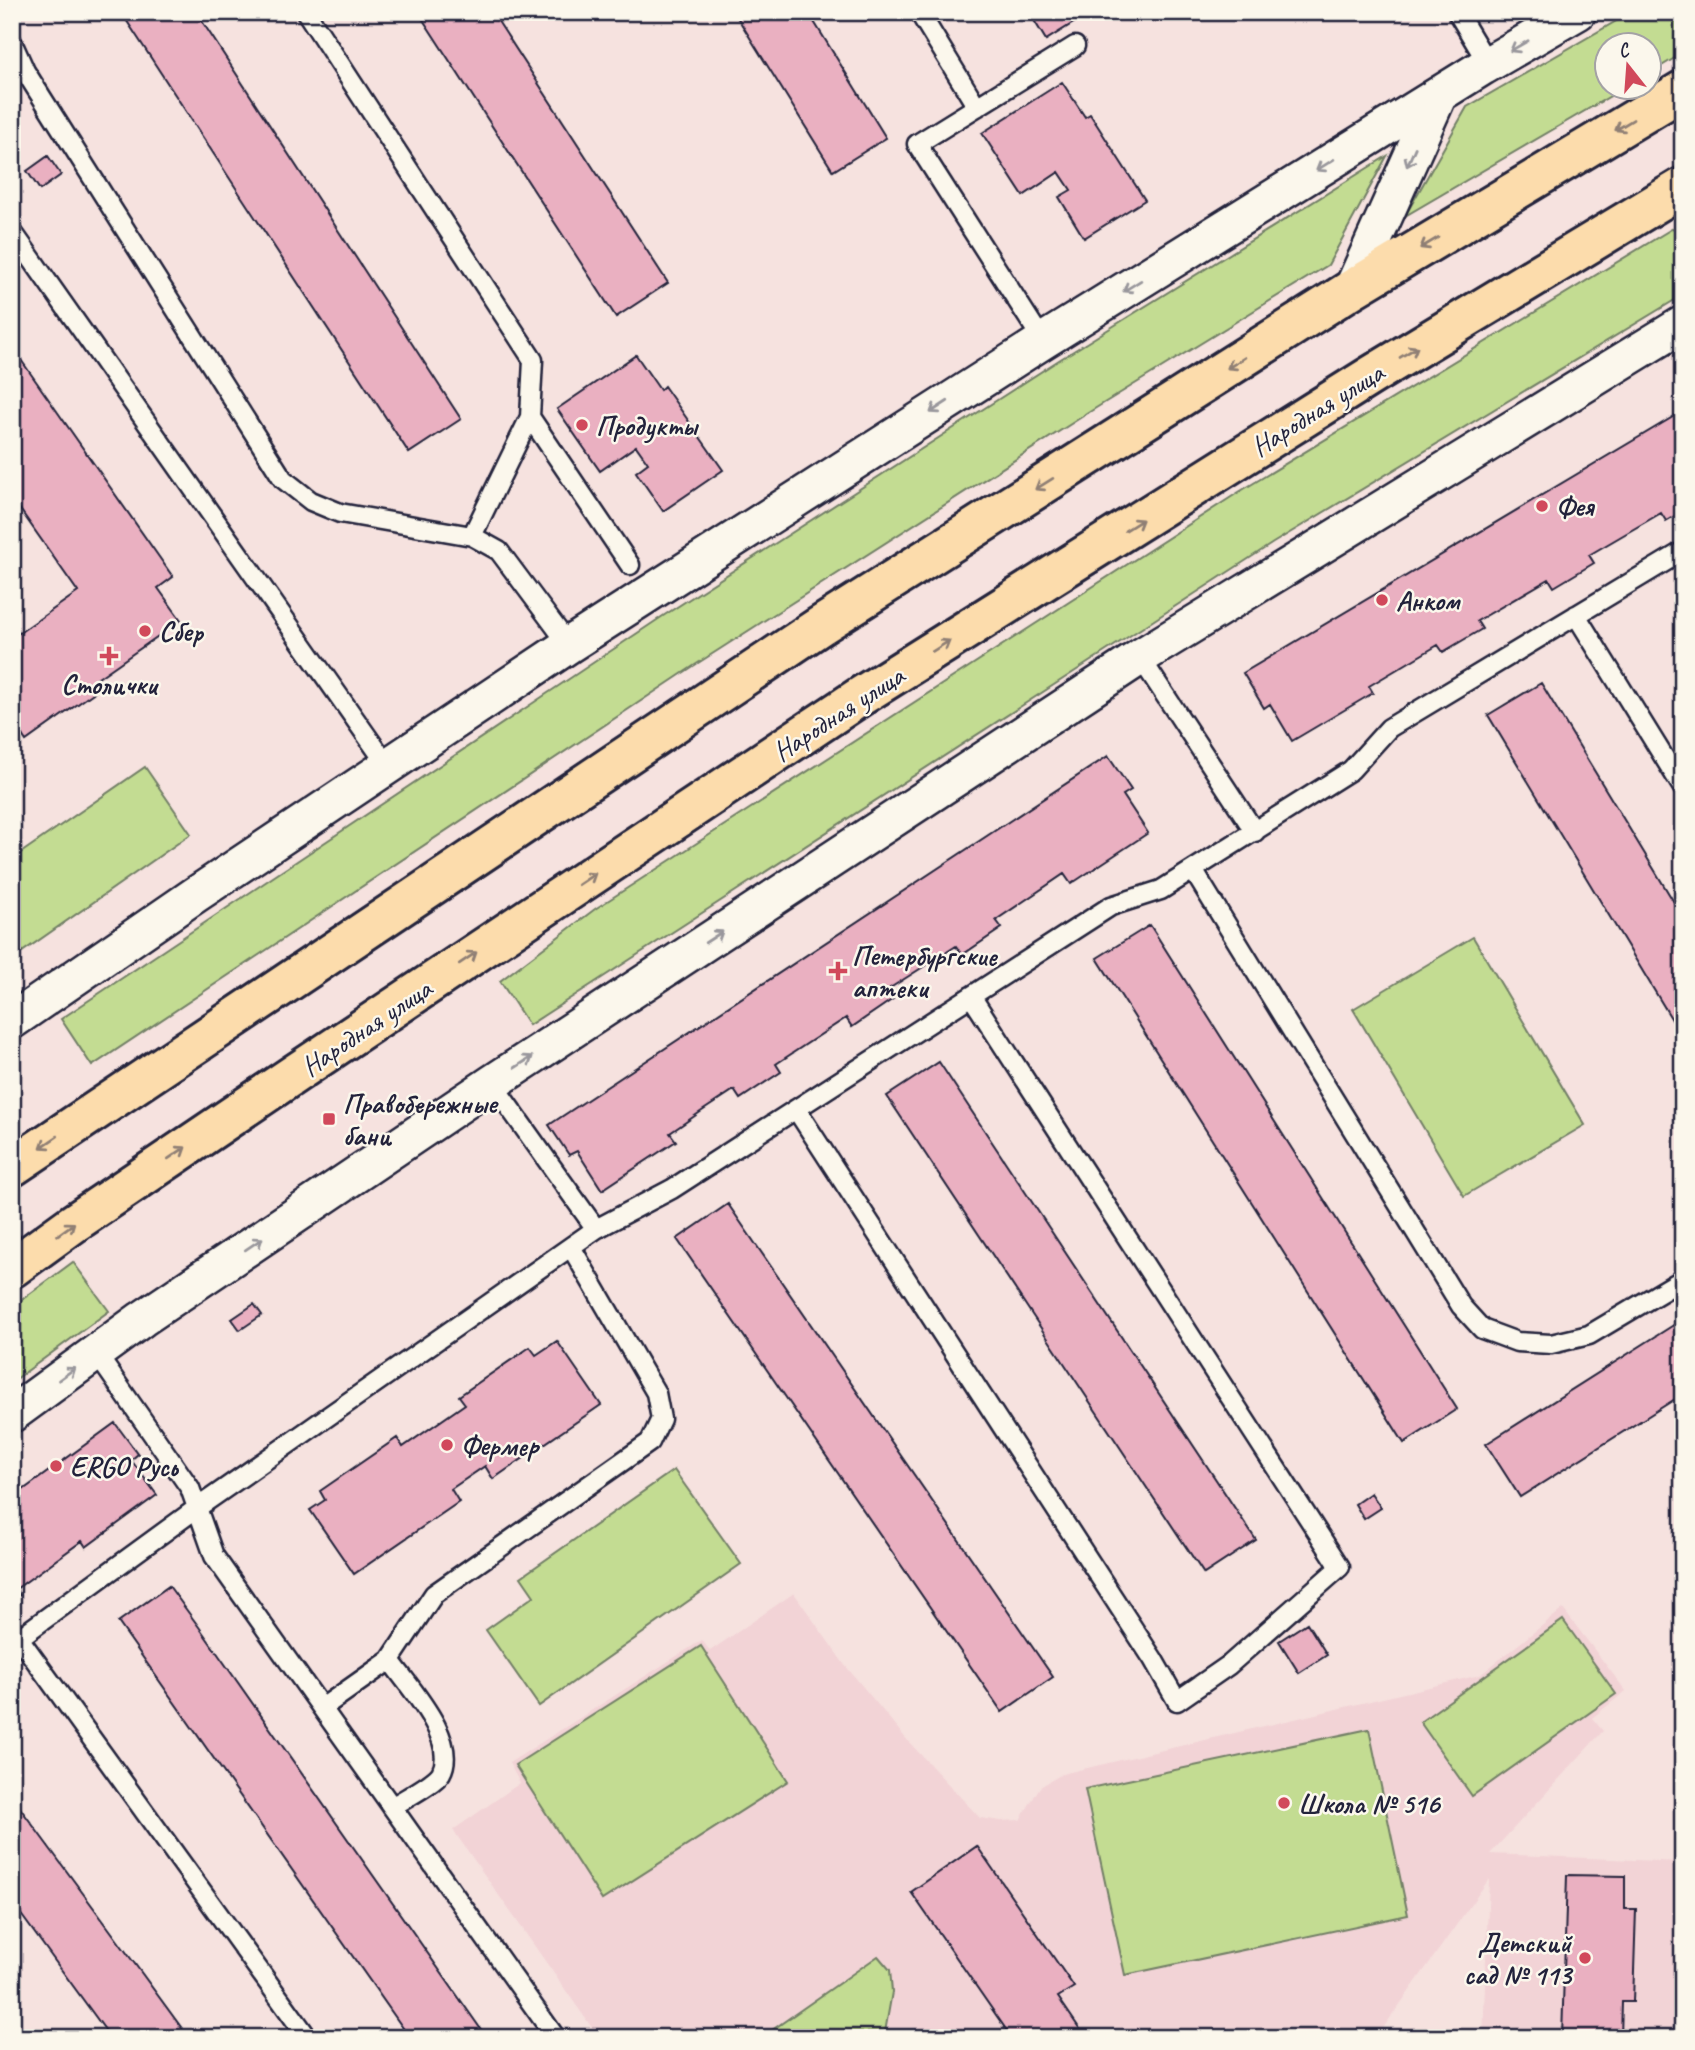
<svg xmlns="http://www.w3.org/2000/svg" width="1695" height="2050" font-family="Caveat,sans-serif">
<rect width="100%" height="100%" fill="#f6e2df"/>
<filter id="ink" filterUnits="userSpaceOnUse"><feTurbulence type="fractalNoise" baseFrequency=".0143" numOctaves="2"/><feDisplacementMap in="SourceGraphic" scale="14" xChannelSelector="R" yChannelSelector="G"/><feConvolveMatrix kernelMatrix="1 2 1 2 8 2 1 2 1" color-interpolation-filters="sRGB"/></filter>
<g filter="url(#ink)">
<!-- built -->
<path fill="#f2d3d6" d="M794 1593 844 1664 908 1741 980 1818 1001 1821 1020 1820 1040 1787 1062 1774 1480 1675 1563 1609 1626 1691 1592 1718 1603 1731 1490 1854 1683 1862V2038H1483L1489 1879 1376 2038H595V2032L453 1830 520 1783 509 1763 702 1640 710 1651Z"/>
<!-- green -->
<path fill="#c3dc92" stroke="#727f66" stroke-width="2" d="M1632 12H1683V53L1650 73V46H1608V88H1624L1405 216 1467 107Z
M1387 156 1328 265 1091 411 695 665 92 1066 61 1019 663 616 1059 360Z
M1683 222V295L1273 543 529 1025 500 981 595 909 1239 492Z
M145 767 191 834 12 959V859Z
M1473 937 1585 1125 1464 1196 1353 1009Z
M73 1262 109 1311 12 1382V1307Z
M674 1470 741 1564 539 1706 486 1630 534 1596 521 1577Z
M1563 1620 1616 1694 1472 1796 1420 1722Z
M701 1646 788 1781 602 1900 515 1765Z
M1369 1729 1408 1915 1125 1975 1085 1789Z
M878 1956 890 1970 892 1992 884 2038H772L768 2033Z"/>
<!-- building -->
<path fill="#eab0c1" stroke="#22223b" stroke-width="2" d="M121 12H196L461 419 409 453Z
M418 12H492L668 283 616 317Z
M734 12H808L886 138 833 171Z
M1029 12H1091L1046 40Z
M1062 82 1085 117 1090 114 1145 200 1084 238 1059 197 1071 190 1059 172 1023 196 982 133Z
M48 156 61 175 40 190 27 171Z
M12 347 173 577 158 588 181 620 91 683 96 691 26 741 20 732 12 738V638L78 592 12 498Z
M636 355 660 390 664 386 723 470 663 511 636 472 648 463 636 446 600 471 557 409Z
M1683 411V511L1666 521 1661 513 1589 555 1594 563 1554 587 1549 579 1477 621 1482 629 1443 652 1438 645 1369 686 1373 693 1292 741 1270 704 1264 708 1243 673Z
M1541 683 1683 917V1038L1488 715Z
M1108 756 1131 790 1123 795 1148 833 1071 884 1064 874 996 920 1002 928 962 955 956 946 887 990 893 999 852 1027 846 1018 776 1064 781 1072 740 1099 734 1090 702 1111 670 1133 676 1141 602 1190 577 1151 569 1155 549 1125Z
M1150 925 1457 1409 1404 1443 1097 958Z
M939 1062 1256 1540 1204 1574 887 1096Z
M728 1204 1053 1677 1002 1712 677 1239Z
M254 1304 262 1315 240 1330 232 1319Z
M1683 1319V1394L1520 1497 1486 1444Z
M557 1341 601 1405 493 1479 485 1466 451 1489 459 1502 354 1574 310 1510 325 1500 320 1491 397 1438 403 1447 465 1404 459 1396 530 1347 536 1355Z
M115 1423 138 1454 131 1460 157 1495 86 1547 82 1541 16 1589 20 1595 12 1600V1498Z
M1371 1493 1381 1508 1364 1519 1355 1504Z
M169 1586 199 1627 487 2038H410L118 1622Z
M1307 1623 1327 1655 1299 1673 1279 1641Z
M1681 1754H1683V1817H1680Z
M12 1797 110 1930 189 2038H111L12 1902Z
M977 1846 1074 1987 1058 1997 1086 2038H1012L911 1892Z
M1567 1875 1625 1876V1909H1636L1633 2002H1622L1621 2038H1562Z"/>
<g fill="none" stroke-linecap="round" stroke-linejoin="round">
<!-- service casing -->
<g stroke="#22223b" stroke-width="23">
<path id="service" d="M306 12 533 360 530 417 630 565
M919 12 977 107
M1457 12 1488 64
M12 42 25 71 283 479 311 501 340 513 472 536 499 551 569 645
M12 231 388 766
M1043 341 917 144 1075 46
M472 536 530 417
M1576 615 1683 788
M1140 657 1255 832
M1193 870 1461 1306 1482 1329 1517 1342 1551 1344 1589 1335 1683 1279
M492 1083 596 1229
M796 1109 1153 1659 1177 1701 1229 1665 1340 1567 971 996
M96 1353 190 1488 214 1556 556 2038
M19 1638 308 2038
M12 1643 197 1508 596 1229 672 1189 1111 906 1161 890 1351 770 1389 728 1683 551
M390 1660 434 1594 650 1442 661 1419 656 1393 571 1247
M322 1708 390 1660C408 1686 459 1740 441 1773 435 1783 404 1799 392 1807"/>
</g>
<!-- minor casing -->
<g stroke="#22223b" stroke-width="40">
<path id="minor" d="M1352 289 1439 95
M12 1021 195 895 569 645 1043 341 1483 67 1578 12
M12 1414 142 1319 492 1083 1140 657 1683 324"/>
</g>
<!-- primary casing -->
<g stroke="#22223b" stroke-width="44">
<path id="primary" d="M12 1167 820 626 1352 289 1683 90
M12 1268 74 1223 296 1073 861 696 1372 375 1683 187"/>
</g>
<!-- service -->
<use href="#service" stroke="#fbf7ec" stroke-width="18"/>
<!-- minor -->
<use href="#minor" stroke="#fbf7ec" stroke-width="35"/>
<!-- primary -->
<use href="#primary" stroke="#fcdcac" stroke-width="38"/>
</g>
<!-- one-way arrows -->
<defs><path id="oneway-shaft" d="M-6 0H5M1.5-3L5.5 0L1.5 3" fill="none" stroke-width="1.6" stroke-linecap="round" stroke-linejoin="round" transform="scale(1.75)"/></defs>
<g stroke="#99979c">
<use href="#oneway-shaft" transform="translate(1519 46) rotate(150)"/>
<use href="#oneway-shaft" transform="translate(1411 157) rotate(114)"/>
<use href="#oneway-shaft" transform="translate(1325 165) rotate(148)"/>
<use href="#oneway-shaft" transform="translate(1132 286) rotate(148)"/>
<use href="#oneway-shaft" transform="translate(939 407) rotate(147)"/>
<use href="#oneway-shaft" transform="translate(714 937) rotate(-33)"/>
<use href="#oneway-shaft" transform="translate(524 1062) rotate(-33)"/>
<use href="#oneway-shaft" transform="translate(254 1244) rotate(-34)"/>
<use href="#oneway-shaft" transform="translate(67 1374) rotate(-36)"/>
</g>
<g stroke="#8f7f74">
<use href="#oneway-shaft" transform="translate(1624 125) rotate(149)"/>
<use href="#oneway-shaft" transform="translate(1429 243) rotate(149)"/>
<use href="#oneway-shaft" transform="translate(1409 352) rotate(-31)"/>
<use href="#oneway-shaft" transform="translate(1236 363) rotate(148)"/>
<use href="#oneway-shaft" transform="translate(1044 484) rotate(148)"/>
<use href="#oneway-shaft" transform="translate(1134 525) rotate(-32)"/>
<use href="#oneway-shaft" transform="translate(941 646) rotate(-32)"/>
<use href="#oneway-shaft" transform="translate(587 879) rotate(-34)"/>
<use href="#oneway-shaft" transform="translate(468 958) rotate(-34)"/>
<use href="#oneway-shaft" transform="translate(49 1142) rotate(146)"/>
<use href="#oneway-shaft" transform="translate(177 1153) rotate(-34)"/>
<use href="#oneway-shaft" transform="translate(66 1229) rotate(-36)"/>
</g>
</g>
<!-- markers -->
<g fill="#d1495b" stroke="#fbf7ec" stroke-width="2.5">
<circle cx="582" cy="425" r="7"/>
<circle cx="1542" cy="506" r="7"/>
<circle cx="1382" cy="600" r="7"/>
<circle cx="145" cy="631" r="7"/>
<path d="M105.5 645.5h7v7h7v7h-7v7h-7v-7h-7v-7h7z"/>
<path d="M834.5 960.5h7v7h7v7h-7v7h-7v-7h-7v-7h7z"/>
<rect x="322" y="1112" width="14" height="14" rx="3.5"/>
<circle cx="447" cy="1445" r="7"/>
<circle cx="56" cy="1466" r="7"/>
<circle cx="1284" cy="1803" r="7"/>
<circle cx="1585" cy="1958" r="7"/>
</g>
<g text-anchor="middle" stroke-width="5" stroke-linejoin="round" paint-order="stroke">
<!-- street labels -->
<g font-size="28" fill="#22223b" stroke="#fbf7ec">
<text transform="translate(1317 409) rotate(-32)" y="10">Народная улица</text>
<text transform="translate(838 713) rotate(-33)" y="10">Народная улица</text>
<text transform="translate(366 1027) rotate(-34)" y="10">Народная улица</text>
</g>
<!-- poi labels -->
<g font-size="28" font-weight="bold" fill="#22223b" stroke="#fbf7ec" text-anchor="start">
<text x="596" y="435">Продукты</text>
<text x="1556" y="516">Фея</text>
<text x="1396" y="610">Анком</text>
<text x="159" y="641">Сбер</text>
<text x="109" y="694" text-anchor="middle">Столички</text>
<text x="852" y="965">Петербургские<tspan x="852" dy="32">аптеки</tspan></text>
<text x="343" y="1113">Правобережные<tspan x="343" dy="32">бани</tspan></text>
<text x="461" y="1455">Фермер</text>
<text x="70" y="1476">ERGO Русь</text>
<text x="1298" y="1813">Школа № 516</text>
<text x="1571" y="1952" text-anchor="end">Детский<tspan x="1571" dy="32">сад № 113</tspan></text>
</g>
</g>
<!-- margin -->
<rect width="1695" height="2050" fill="none" stroke="#fbf7ec" stroke-width="42"/>
<rect x="21" y="21" width="1653" height="2008" fill="none" stroke="#22223b" stroke-width="2.5" filter="url(#ink)"/>
<!-- north arrow -->
<g transform="translate(1628 66) rotate(343)"><circle r="33" fill="#fbf7ec" stroke="#a4a2a5" stroke-width="2"/>
<path d="M0-5L12 26L0 18L-12 26Z" fill="#d1495b"/>
<text y="-10" font-size="19" font-weight="bold" text-anchor="middle" fill="#22223b">С</text>
</g>
</svg>
